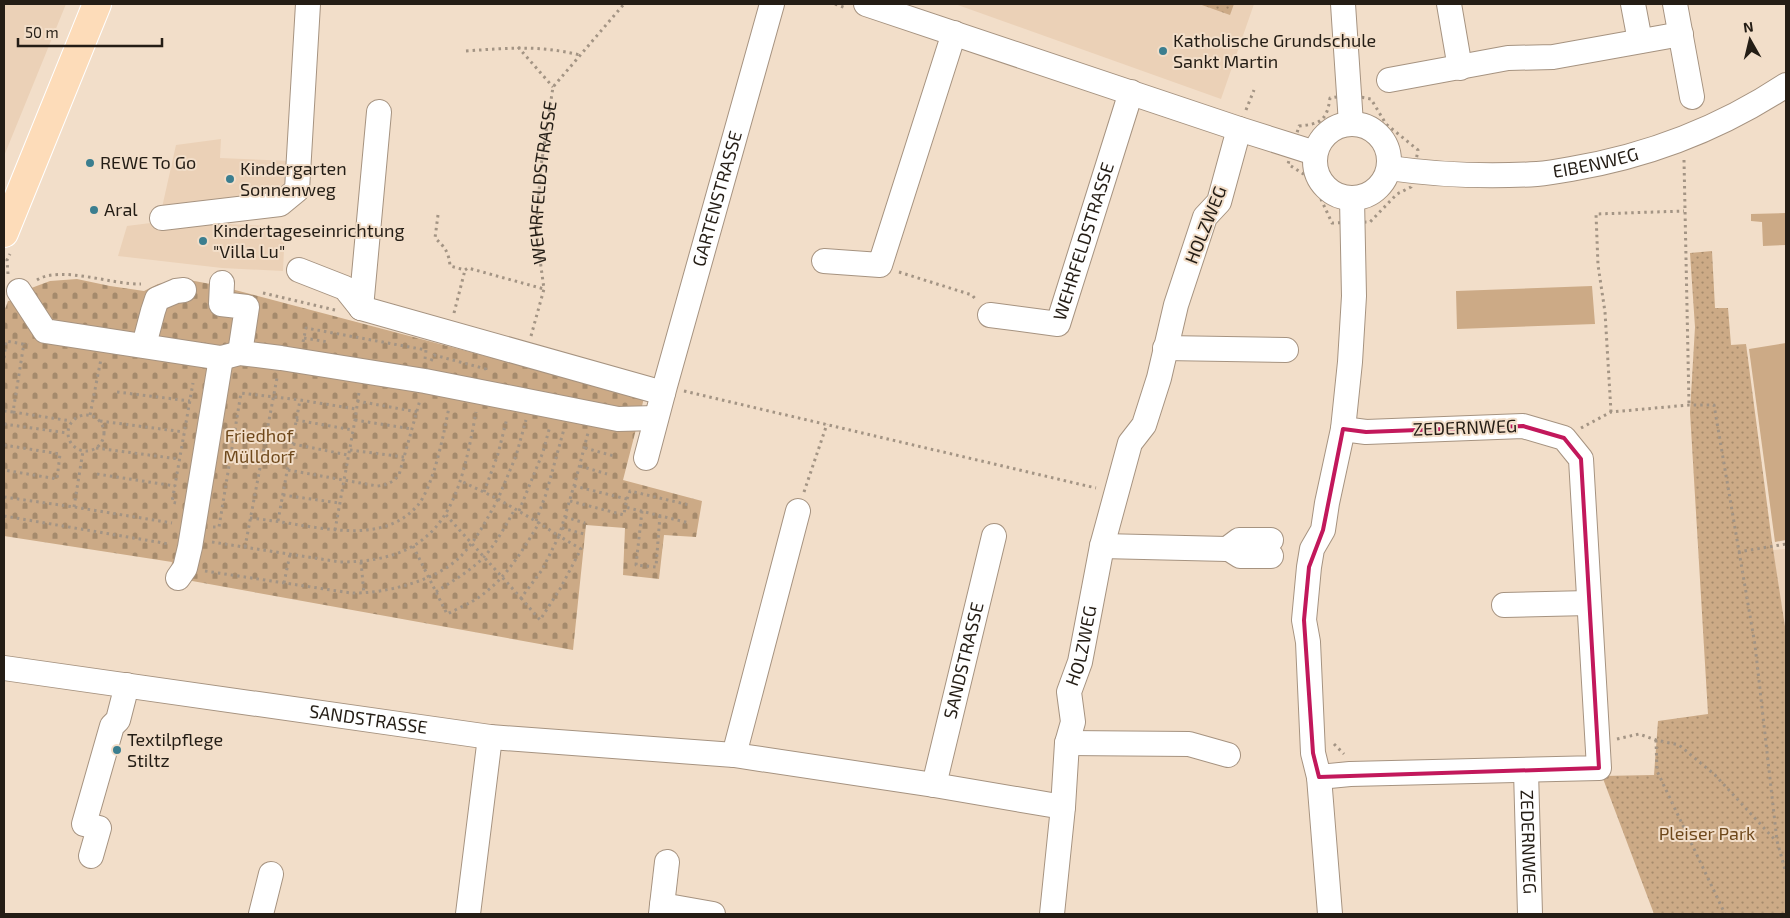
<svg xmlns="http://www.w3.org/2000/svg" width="1790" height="918" font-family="'Exo 2',sans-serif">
<defs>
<pattern id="cemetery-stones" width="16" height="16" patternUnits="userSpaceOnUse" patternTransform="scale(1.25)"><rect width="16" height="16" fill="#ccaa86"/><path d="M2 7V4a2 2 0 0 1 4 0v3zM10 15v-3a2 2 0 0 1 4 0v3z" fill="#a58a6c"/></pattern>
<pattern id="park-dots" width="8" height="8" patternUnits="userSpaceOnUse" patternTransform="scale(1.25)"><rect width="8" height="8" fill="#ccaa86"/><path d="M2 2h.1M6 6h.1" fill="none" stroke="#a58a6c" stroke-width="1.8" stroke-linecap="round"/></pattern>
</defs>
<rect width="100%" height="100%" fill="#f2dec9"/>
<!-- built -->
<path fill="#ebd1b7" d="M4 4H66L4 156Z
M955 4H1254L1221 99Z
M221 139 220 158 292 161 291 189 281 198 161 212 176 145Z
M229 213V224L285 227 283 271 222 268 118 256 127 226Z
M1786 549V633L1773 550Z"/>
<!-- cemetery -->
<path fill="url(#cemetery-stones)" d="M77 279 110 286 144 291 158 284 175 281 189 280 216 285 644 398 623 480 702 501 696 537 664 535 659 579 623 575 625 528 586 525 573 650 170 577 172 562 4 536V312L8 301 24 300 26 290 50 281Z"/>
<!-- park -->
<path fill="url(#park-dots)" d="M1199 4H1234L1230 15Z
M1712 251 1715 308H1728L1731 345 1746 344 1772 542 1786 633V914H1654L1602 776 1654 775 1658 721 1708 714 1690 412 1695 327 1690 253Z"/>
<!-- garden -->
<path fill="#ccaa86" d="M1786 213V245L1763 246 1762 222 1751 221V214Z
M1592 286 1595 324 1457 329 1456 291Z
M1786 343V540L1775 542 1749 349Z"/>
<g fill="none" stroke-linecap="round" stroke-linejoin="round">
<!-- minor casing -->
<g stroke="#a69380" stroke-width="26">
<g id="minor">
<path d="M866 4 1239 129 1315 153"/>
<path d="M1343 4 1351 124"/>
<path d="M1449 4 1460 68"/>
<path d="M1633 4 1640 41"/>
<path d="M1675 4 1692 97"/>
<path d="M1389 80 1508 58 1553 57 1681 34"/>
<circle cx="1352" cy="161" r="37"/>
<path id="s2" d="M1389 168C1438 175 1488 177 1537 174 1549 173 1560 171 1571 169 1648 156 1721 128 1786 85"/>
<path d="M162 218 280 204 297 190 308 4"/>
<path d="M824 261 880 265 954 33"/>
<path d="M299 270 345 288 361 308"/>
<path d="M222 283 221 304 247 307 240 353"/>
<path d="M19 291 45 331 221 358 240 353 281 358 425 381 618 419 656 418"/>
<path d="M361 308 663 393"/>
<path d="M361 308 379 112"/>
<path id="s3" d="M990 315 1058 324 1131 92"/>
<path d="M144 345 153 311 157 299 176 291 184 290"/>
<path d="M1165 348 1286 350"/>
<path id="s4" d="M646 458 665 386 772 4"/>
<path d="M1102 546 1227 549"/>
<path d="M1227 549 1239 540H1271"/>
<path d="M1229 549 1240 556H1271"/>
<path d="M178 578 185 568 190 547 221 358"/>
<path d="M1504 605 1589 603"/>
<path id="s5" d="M4 668 490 737 734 755 934 785 1063 807"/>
<path d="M1067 743 1189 744 1228 755"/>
<path d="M734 755 798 511"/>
<path id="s6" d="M1526 771 1530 914"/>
<path d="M1319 777 1350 774 1599 768 1581 459 1564 438 1523 426 1366 432 1343 429"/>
<path id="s7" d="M934 785 994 536"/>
<path d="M91 856 99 828 84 824 112 726 118 720 127 685"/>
<path d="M662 905 713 914"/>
<path d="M261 914 271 874"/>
<path d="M468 914 490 737"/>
<path d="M661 914 667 862"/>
<path id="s8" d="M1052 914 1063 807 1067 743 1073 722 1069 692 1080 662 1102 546 1130 443 1144 425 1159 378 1176 305 1205 217 1219 202 1239 129"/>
<path d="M1330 914 1319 777 1313 753 1308 642 1304 620 1309 567 1312 549 1323 530 1327 503 1343 429 1350 362 1354 296 1352 199"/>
</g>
</g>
<!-- major casing -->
<g stroke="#fff" stroke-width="30">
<path id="major" d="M4 233 97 4"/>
</g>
<!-- path -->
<g stroke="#a39484" stroke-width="3" stroke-dasharray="2.5 4" stroke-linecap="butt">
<path d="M835 4 846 8"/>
<path d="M518 47 553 87"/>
<path d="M466 51C508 48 539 45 580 55"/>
<path d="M1349 95 1371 99 1386 124 1418 150 1411 187 1397 194 1370 222 1332 223 1320 197 1305 175 1288 164 1299 126C1320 124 1327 121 1330 98Z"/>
<path d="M1246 110 1254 90"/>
<path d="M1684 160 1689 405"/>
<path d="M438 215 435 238C445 247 449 253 450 266L465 270 468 268 544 289"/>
<path d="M899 272 972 295 977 301"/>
<path d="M8 274 7 260 10 254"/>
<path d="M37 280C61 265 112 285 141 284"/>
<path d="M263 293 335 310"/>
<path d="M454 313 465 270"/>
<path id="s1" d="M531 336 544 289 536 230 541 166 553 87 624 4"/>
<path d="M304 338 328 342"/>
<path d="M303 342 306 328 426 350 425 359"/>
<path d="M4 358 6 341 28 345"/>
<path d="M431 361 434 355 486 369 485 372"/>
<path d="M684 391 1096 488"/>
<path d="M117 392 190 401"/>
<path d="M357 401 418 412"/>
<path d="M4 411 13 412 24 343"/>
<path d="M13 412 71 421"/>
<path d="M1611 412 1605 312 1598 265 1596 214 1684 211"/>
<path d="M90 415 101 359"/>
<circle cx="86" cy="433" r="18"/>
<path d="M296 420 353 430"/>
<path d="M355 420 412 429"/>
<path d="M100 421 184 432"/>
<path d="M4 424 67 433"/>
<path d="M1581 428 1611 412 1689 405H1714L1755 645 1777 841 1786 873"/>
<path d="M293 444 348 455"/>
<path d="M4 445 60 454 57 479 4 470"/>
<path d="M96 448 179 459"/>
<path d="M585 448 614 456"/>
<path d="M350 450 404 457"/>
<path d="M580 466 607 474"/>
<path d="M288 470 377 486C387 485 392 483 399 475L420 400"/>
<path d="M97 474 175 486"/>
<path d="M574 486 627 499 625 507 689 523"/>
<path d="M484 492 498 454 507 418"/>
<path d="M804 492 827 424"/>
<path d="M283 495 339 503"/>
<path d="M4 497 74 507 172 523"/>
<path d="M627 499 630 491 689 505"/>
<path d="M570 501 624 515 625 507"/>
<path d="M176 503 172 502 193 383"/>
<path d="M74 507 83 451"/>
<path d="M519 511 543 452 550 426"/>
<path d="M642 511 636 565 656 567 660 515"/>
<path d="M446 515 521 598 542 570 559 536 539 523"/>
<path d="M4 516 169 544"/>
<path d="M565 517 585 523"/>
<path d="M250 518C267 520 283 522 299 525 339 531 388 540 418 505 434 485 444 433 449 407"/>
<path d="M278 521 300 400 356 409"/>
<path d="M536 521 546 494 564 429"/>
<path d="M213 527H219L241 393 300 400"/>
<path d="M562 528 584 534"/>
<path d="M335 530 355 420 359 392"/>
<path d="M212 542 340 562C445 562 460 500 476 412"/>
<path d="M413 546 447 614C455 610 464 606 471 602 502 585 522 552 539 523L498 499 516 456 526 420"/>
<path d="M245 547 277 378"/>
<path d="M1738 552 1786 544"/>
<path d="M361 562 364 594"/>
<path d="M205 571 351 593C384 594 436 581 460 557 476 541 487 519 498 499L461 481"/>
<path d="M284 583 290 554"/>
<path d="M436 592C452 581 469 572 483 558 496 544 506 525 515 509"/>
<path d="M521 598 540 620 560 589 581 549 559 536 576 479 588 433"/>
<path d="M1617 739 1639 734 1656 740 1679 745 1715 775 1776 841"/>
<path d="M1656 740 1657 771 1725 914"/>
<path d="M1334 744 1344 754"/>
</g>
<!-- minor -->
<use href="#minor" stroke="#fff" stroke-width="24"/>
<!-- major -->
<use href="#major" stroke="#fddcb9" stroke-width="28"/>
</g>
<!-- marked area -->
<path fill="none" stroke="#c2185b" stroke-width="4" stroke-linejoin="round" d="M1523 426 1564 438 1581 459 1599 768 1319 777 1313 753 1304 620 1309 567 1323 530 1343 429 1366 432Z"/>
<!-- markers -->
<g fill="#3b7e8f" stroke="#f2dec9" stroke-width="2">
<circle cx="1163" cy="51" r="5"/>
<circle cx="90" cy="163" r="5"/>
<circle cx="230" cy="179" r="5"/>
<circle cx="94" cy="210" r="5"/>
<circle cx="203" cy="241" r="5"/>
<circle cx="117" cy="750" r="5"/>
</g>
<g text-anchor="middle" stroke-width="4" stroke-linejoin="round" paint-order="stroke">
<!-- poi labels -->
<g font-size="18" fill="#241d15" stroke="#f2dec9" text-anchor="start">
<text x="1173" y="47">Katholische Grundschule<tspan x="1173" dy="21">Sankt Martin</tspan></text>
<text x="100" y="169">REWE To Go</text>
<text x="240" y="175">Kindergarten<tspan x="240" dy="21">Sonnenweg</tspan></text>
<text x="104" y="216">Aral</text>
<text x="213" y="237">Kindertageseinrichtung<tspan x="213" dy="21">"Villa Lu"</tspan></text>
<text x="127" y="746">Textilpflege<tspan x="127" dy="21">Stiltz</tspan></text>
</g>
<!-- street labels -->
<g font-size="18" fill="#241d15" stroke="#f2dec9">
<text dy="6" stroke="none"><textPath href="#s2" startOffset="208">EIBENWEG</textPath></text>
<text dy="6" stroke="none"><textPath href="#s1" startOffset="156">WEHRFELDSTRASSE</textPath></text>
<text dy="6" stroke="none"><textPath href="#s4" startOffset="269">GARTENSTRASSE</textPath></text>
<text transform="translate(1206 225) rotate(-68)" y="6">HOLZWEG</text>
<text dy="6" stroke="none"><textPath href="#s3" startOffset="155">WEHRFELDSTRASSE</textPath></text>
<text transform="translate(1465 428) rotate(-2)" y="6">ZEDERNWEG</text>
<text dy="6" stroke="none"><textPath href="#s8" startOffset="272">HOLZWEG</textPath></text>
<text dy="6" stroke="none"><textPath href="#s7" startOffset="128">SANDSTRASSE</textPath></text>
<text dy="6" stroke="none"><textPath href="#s5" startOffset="368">SANDSTRASSE</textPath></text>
<text dy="6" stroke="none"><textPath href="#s6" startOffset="71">ZEDERNWEG</textPath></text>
</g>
<!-- park labels -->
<g font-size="18" fill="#6f491c" stroke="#f2dec9">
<text x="259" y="442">Friedhof<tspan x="259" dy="21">Mülldorf</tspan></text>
<text x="1707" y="840">Pleiser Park</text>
</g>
</g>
<!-- border -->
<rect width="1790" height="918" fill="none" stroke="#241d15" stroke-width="10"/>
<!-- north arrow -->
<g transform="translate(1750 40) rotate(352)" stroke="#f2dec9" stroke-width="4" paint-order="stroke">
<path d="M0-4L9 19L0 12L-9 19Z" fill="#241d15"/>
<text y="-8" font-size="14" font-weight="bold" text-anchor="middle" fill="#241d15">N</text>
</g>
<!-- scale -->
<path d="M18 38v8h144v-8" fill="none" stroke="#241d15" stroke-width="2.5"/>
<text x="25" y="38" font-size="15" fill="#241d15" stroke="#f2dec9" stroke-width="4" paint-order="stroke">50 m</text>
</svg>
